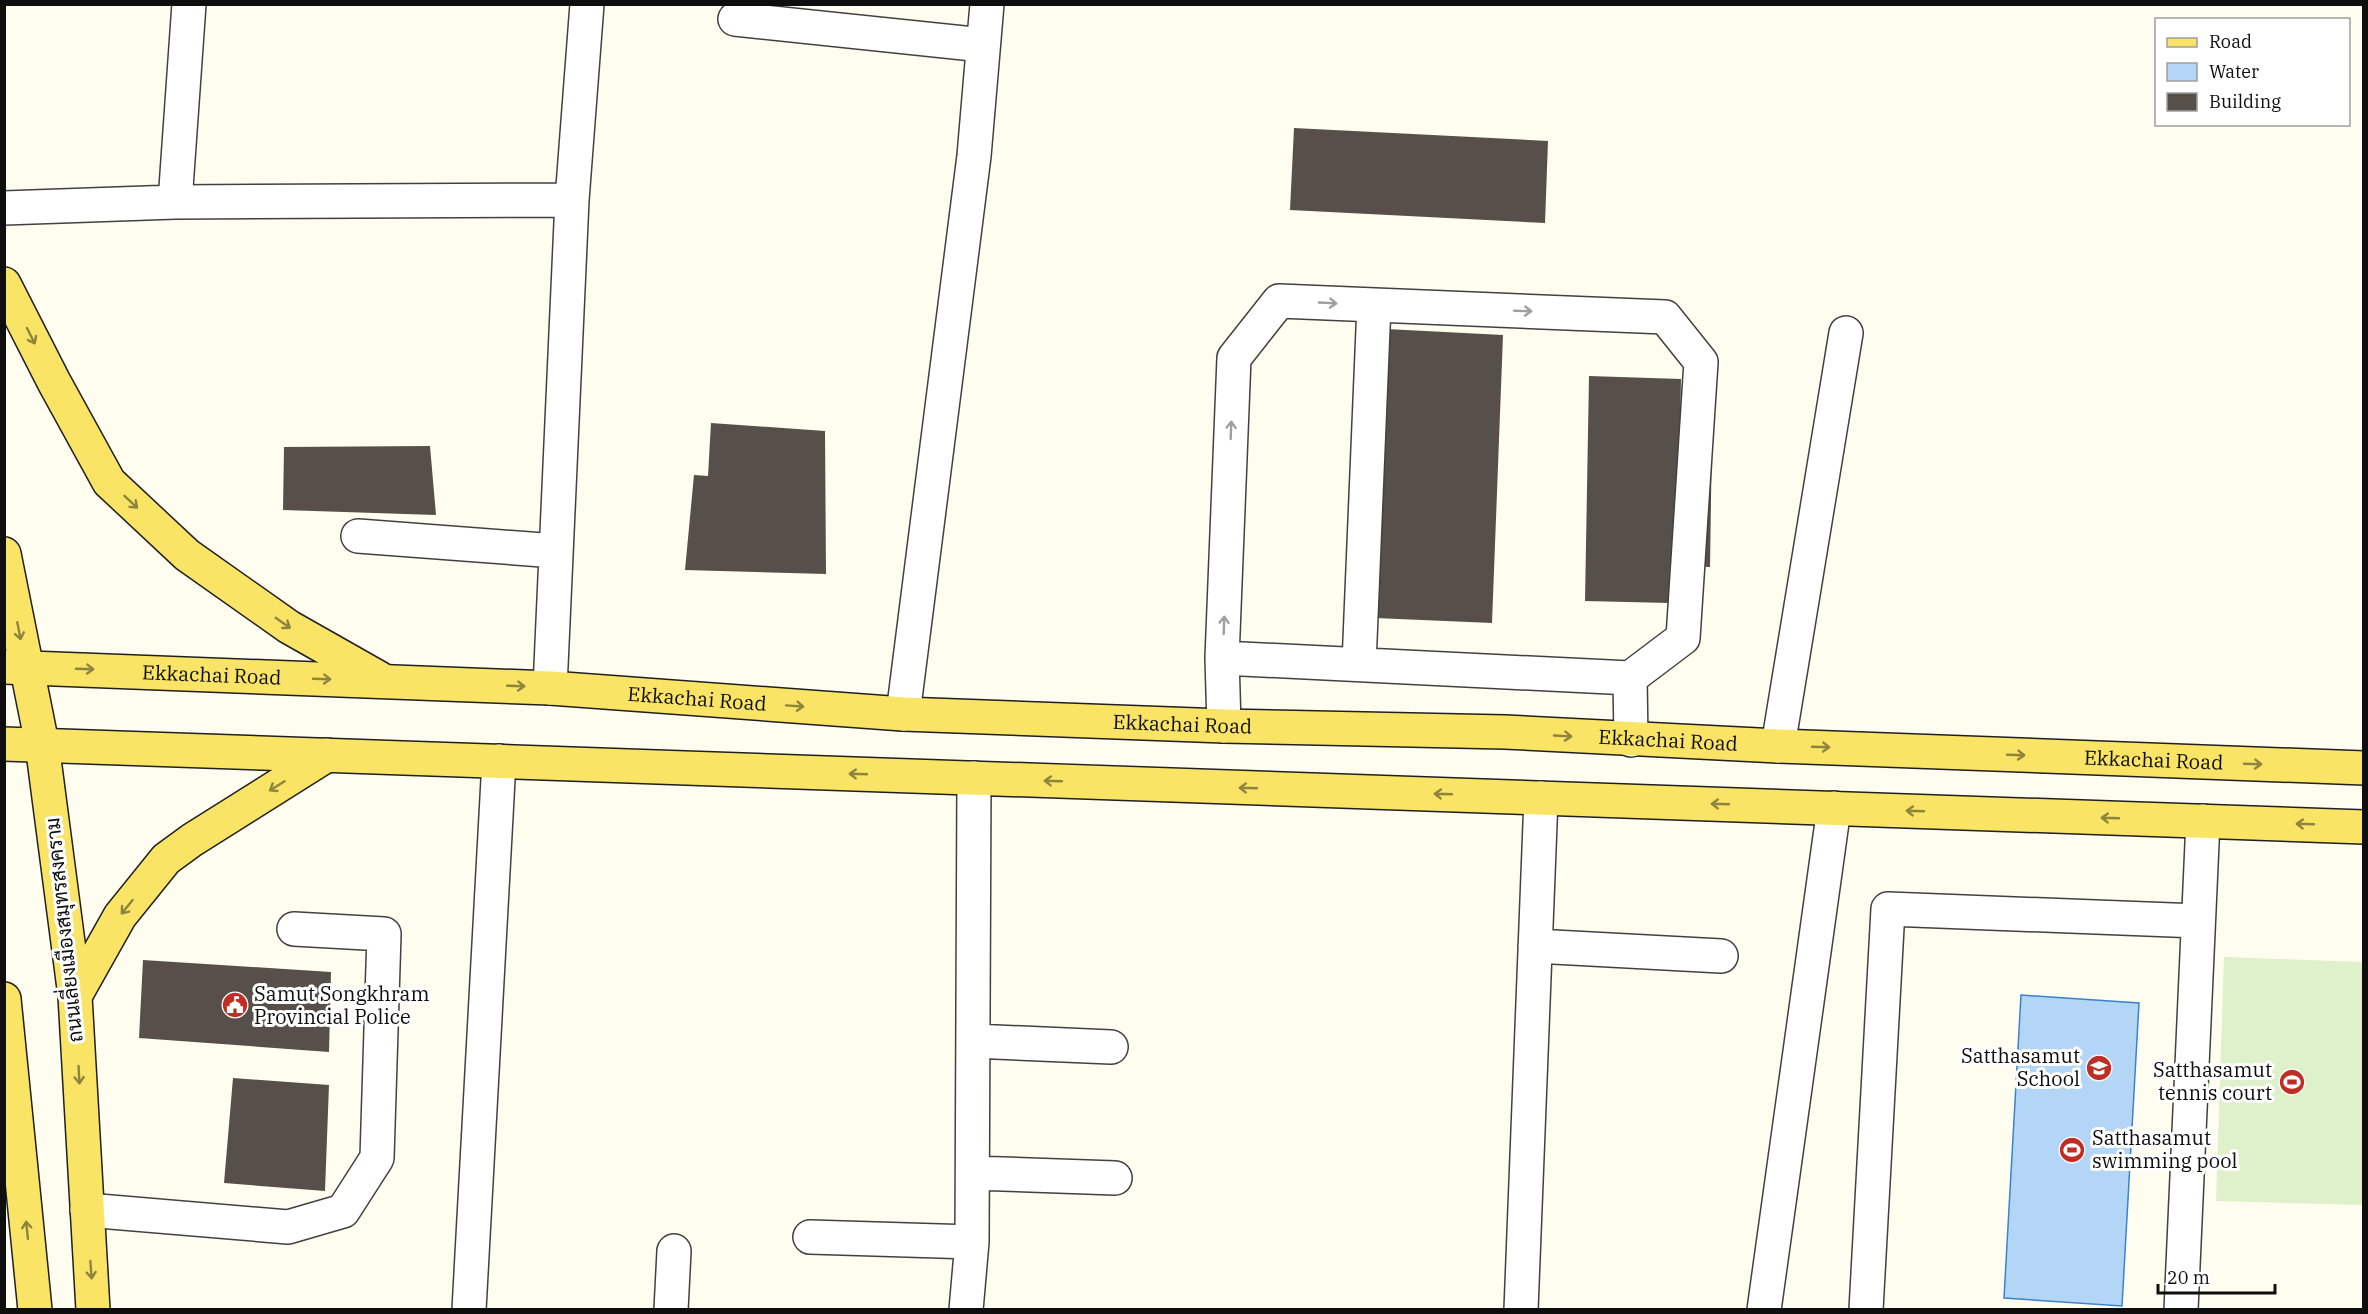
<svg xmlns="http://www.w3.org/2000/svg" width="2368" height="1314" font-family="'IBM Plex Serif',Sarabun,serif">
<rect width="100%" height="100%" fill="#fffdef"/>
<!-- pitch -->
<path fill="#dff1ca" d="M2224 957 2363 962V1205L2216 1201Z"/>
<!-- water -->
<path fill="#b4d6f6" stroke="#3a83ce" stroke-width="1.5" d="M2021 995 2139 1003 2122 1306 2004 1298Z"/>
<!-- building -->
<path fill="#57504a" d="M1294 128 1548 141 1545 223 1290 210Z
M1386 329 1503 335 1492 623 1375 618Z
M1589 376 1681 379 1680 433 1712 434 1710 567 1670 566 1669 603 1585 601Z
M711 423 825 431 826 574 685 570 694 475 708 476Z
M430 446 436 515 283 510 284 447Z
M143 960 331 972 329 1052 139 1038Z
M233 1078 329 1085 325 1191 224 1183Z"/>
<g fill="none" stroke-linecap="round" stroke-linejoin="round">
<!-- minor casing -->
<g stroke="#414141" stroke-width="36">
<path id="minor" d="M735 19 983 45
M175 202 189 4
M4 208 175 202 572 200
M358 536 556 551
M1222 658 1630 678
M1359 664 1374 305
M550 688 572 200 587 4
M903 714 974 156 987 4
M1224 726 1222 658 1234 358 1279 301 1665 317 1701 362 1683 638 1630 678 1631 740
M1778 746 1846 333
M1535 946 1721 956
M973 1041 1111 1047
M973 1173 1115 1178
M87 1210 288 1227 343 1211 377 1158 384 934 294 929
M810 1237 972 1242
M469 1310 499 761
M671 1310 674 1251
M966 1310 972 1242 974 778
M1521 1310 1541 798
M1764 1310 1834 808
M1866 1310 1888 909 2198 921
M2181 1310 2203 821"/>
</g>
<!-- major casing -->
<g stroke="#1f1f1f" stroke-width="36">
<g id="major">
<path d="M4 284 54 382 109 482 187 555 289 627 379 678"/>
<path d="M4 554 42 744 75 996 93 1310"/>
<path id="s1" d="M4 667 550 688 903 714 1224 726 1505 732 1778 746 2364 768"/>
<path d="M4 744 2364 827"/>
<path d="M75 996 120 916 166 859 192 840 327 755"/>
<path d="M4 999 35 1310"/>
</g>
</g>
<!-- minor -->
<use href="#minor" stroke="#fff" stroke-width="33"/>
<!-- major -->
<use href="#major" stroke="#f9e465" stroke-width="33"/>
</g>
<!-- one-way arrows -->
<defs><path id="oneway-shaft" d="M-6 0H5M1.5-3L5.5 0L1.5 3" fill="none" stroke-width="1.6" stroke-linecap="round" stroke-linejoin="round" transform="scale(1.5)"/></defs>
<g stroke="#9f9f9f">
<use href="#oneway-shaft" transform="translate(1328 303) rotate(3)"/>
<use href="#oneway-shaft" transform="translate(1523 311) rotate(2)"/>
<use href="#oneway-shaft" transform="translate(1231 430) rotate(-88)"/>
<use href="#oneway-shaft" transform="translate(1224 625) rotate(-88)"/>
</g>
<g stroke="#8f843e">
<use href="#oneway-shaft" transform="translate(31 336) rotate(63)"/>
<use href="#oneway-shaft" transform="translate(131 502) rotate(43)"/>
<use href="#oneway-shaft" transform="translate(283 623) rotate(35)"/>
<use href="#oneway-shaft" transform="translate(19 631) rotate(79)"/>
<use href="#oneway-shaft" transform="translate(85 669) rotate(2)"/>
<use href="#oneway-shaft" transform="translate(322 679) rotate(2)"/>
<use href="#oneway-shaft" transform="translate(516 686) rotate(2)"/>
<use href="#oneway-shaft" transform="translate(795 706) rotate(4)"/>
<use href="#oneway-shaft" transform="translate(1563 736) rotate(3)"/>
<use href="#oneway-shaft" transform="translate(1821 747) rotate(2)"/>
<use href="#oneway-shaft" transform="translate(2016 755) rotate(2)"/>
<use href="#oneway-shaft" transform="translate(2253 764) rotate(2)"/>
<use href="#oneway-shaft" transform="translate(858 774) rotate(-178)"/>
<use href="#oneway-shaft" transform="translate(1053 781) rotate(-178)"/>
<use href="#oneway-shaft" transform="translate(277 786) rotate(148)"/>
<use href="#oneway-shaft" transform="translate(1248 788) rotate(-178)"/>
<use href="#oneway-shaft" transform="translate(1443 794) rotate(-178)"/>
<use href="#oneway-shaft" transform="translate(1720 804) rotate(-178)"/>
<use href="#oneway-shaft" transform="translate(1915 811) rotate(-178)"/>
<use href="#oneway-shaft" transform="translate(2110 818) rotate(-178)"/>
<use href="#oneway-shaft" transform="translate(2305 824) rotate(-178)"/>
<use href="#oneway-shaft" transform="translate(127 907) rotate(129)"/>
<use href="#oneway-shaft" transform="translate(79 1075) rotate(87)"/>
<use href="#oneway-shaft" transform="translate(27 1230) rotate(-96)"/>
<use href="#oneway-shaft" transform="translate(91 1270) rotate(86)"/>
</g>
<!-- icons -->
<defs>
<g id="civic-disc" transform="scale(1.35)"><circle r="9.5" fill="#bf2e25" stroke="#fff"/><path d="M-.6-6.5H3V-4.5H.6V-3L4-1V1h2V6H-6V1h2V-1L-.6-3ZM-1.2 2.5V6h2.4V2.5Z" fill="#fff"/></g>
<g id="school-disc" transform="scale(1.35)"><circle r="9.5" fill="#bf2e25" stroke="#fff"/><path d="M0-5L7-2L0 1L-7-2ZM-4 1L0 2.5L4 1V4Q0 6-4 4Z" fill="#fff"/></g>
<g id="stadium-disc" transform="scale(1.35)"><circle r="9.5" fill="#bf2e25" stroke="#fff"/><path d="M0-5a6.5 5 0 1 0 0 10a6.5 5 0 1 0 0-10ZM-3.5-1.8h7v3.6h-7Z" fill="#fff"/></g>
</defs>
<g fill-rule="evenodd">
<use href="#civic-disc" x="235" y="1005"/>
<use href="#school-disc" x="2099" y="1068"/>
<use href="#stadium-disc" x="2292" y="1082"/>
<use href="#stadium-disc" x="2072" y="1150"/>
</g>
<g text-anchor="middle" stroke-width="6" stroke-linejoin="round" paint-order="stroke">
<!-- street labels -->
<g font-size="20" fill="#0e0e0e" stroke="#fff">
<text dy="7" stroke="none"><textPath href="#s1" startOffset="208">Ekkachai Road</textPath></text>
<text dy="7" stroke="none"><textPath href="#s1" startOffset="694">Ekkachai Road</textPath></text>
<text dy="7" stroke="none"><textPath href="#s1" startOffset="1180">Ekkachai Road</textPath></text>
<text dy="7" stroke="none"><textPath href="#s1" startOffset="1666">Ekkachai Road</textPath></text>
<text dy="7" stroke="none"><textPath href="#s1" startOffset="2152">Ekkachai Road</textPath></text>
<text transform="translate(64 930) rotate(-96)" y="7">ถนนเลี่ยงเมืองสมุทรสงคราม</text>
</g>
<!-- poi labels -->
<g font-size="20" fill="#0e0e0e" stroke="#fff" text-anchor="start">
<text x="254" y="1001">Samut Songkhram<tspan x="254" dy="23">Provincial Police</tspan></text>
<text x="2080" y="1063" text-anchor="end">Satthasamut<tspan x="2080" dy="23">School</tspan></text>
<text x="2272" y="1077" text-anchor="end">Satthasamut<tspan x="2272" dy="23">tennis court</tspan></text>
<text x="2092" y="1145">Satthasamut<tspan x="2092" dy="23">swimming pool</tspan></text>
</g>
</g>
<!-- border -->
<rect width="2368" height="1314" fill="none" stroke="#0e0e0e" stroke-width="12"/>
<!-- legend -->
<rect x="2155" y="18" width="195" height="108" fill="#ffffff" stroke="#9f9f9f" stroke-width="1.5"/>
<rect x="2167" y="38" width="30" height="9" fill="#f9e465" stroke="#9f9f9f" stroke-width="1.5"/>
<text x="2209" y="48" font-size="18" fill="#0e0e0e">Road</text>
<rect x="2167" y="63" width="30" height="18" fill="#b4d6f6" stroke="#9f9f9f" stroke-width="1.5"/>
<text x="2209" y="78" font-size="18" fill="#0e0e0e">Water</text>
<rect x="2167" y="93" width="30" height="18" fill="#57504a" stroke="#9f9f9f" stroke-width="1.5"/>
<text x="2209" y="108" font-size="18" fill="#0e0e0e">Building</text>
<!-- scale -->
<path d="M2158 1284v9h117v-9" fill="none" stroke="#0e0e0e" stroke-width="3"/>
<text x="2167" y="1284" font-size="18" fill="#0e0e0e" stroke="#ffffff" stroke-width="4.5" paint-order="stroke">20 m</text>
</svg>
